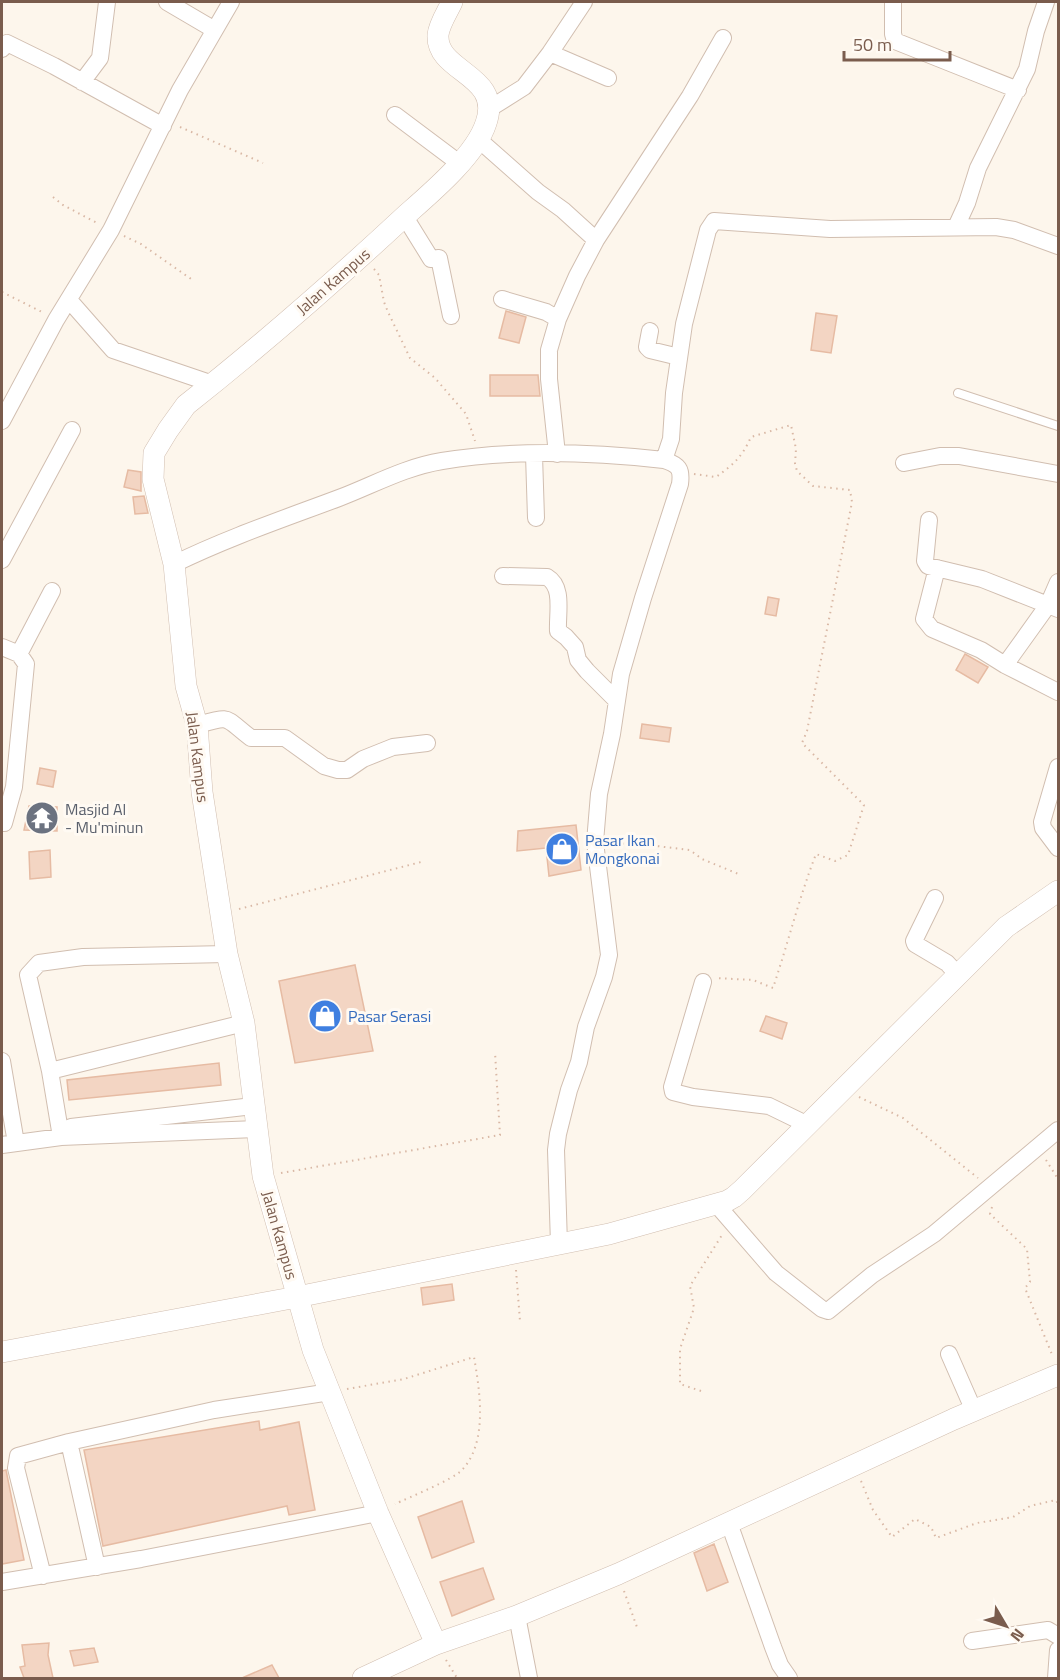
<svg xmlns="http://www.w3.org/2000/svg" width="1060" height="1680" font-family="'Titillium Web',sans-serif">
<rect width="100%" height="100%" fill="#fdf6ec"/>
<!-- building -->
<path fill="#f3d5c3" stroke="#e6bba3" stroke-width="1.5" d="M506 311 526 317 519 343 499 338Z
M816 313 837 316 831 353 811 350Z
M490 375H538L540 396H490Z
M128 470 141 472V491L124 487Z
M144 496 148 513 135 514 133 497Z
M768 597 779 599 776 616 765 614Z
M965 654 988 667 978 683 956 670Z
M642 724 671 728 669 742 640 738Z
M40 768 56 771 53 787 37 784Z
M29 806 57 807V831L24 830Z
M576 825 581 870 549 876 546 848 517 851 518 831Z
M50 850 51 877 30 879 29 852Z
M355 965 373 1051 295 1063 279 981Z
M766 1016 787 1023 782 1039 760 1031Z
M219 1063 221 1085 69 1100 67 1080Z
M452 1284 454 1300 423 1305 421 1288Z
M259 1421 260 1430 299 1422 315 1510 289 1515 287 1506 103 1546 84 1450Z
M6 1470 24 1560 2 1564V1471Z
M462 1501 474 1542 432 1558 418 1517Z
M714 1544 728 1582 707 1591 694 1553Z
M483 1568 494 1599 452 1616 440 1582Z
M49 1643 48 1655 53 1678H24L20 1667 25 1666 22 1645Z
M94 1648 98 1662 74 1666 70 1651Z
M272 1665 279 1678H242Z"/>
<g fill="none" stroke-linecap="round" stroke-linejoin="round">
<!-- service casing -->
<g stroke="#d1beb0" stroke-width="10">
<path id="service" d="M958 393 1058 426"/>
</g>
<!-- minor casing -->
<g stroke="#d1beb0" stroke-width="18">
<path id="minor" d="M167 2 213 29
M893 2V34L895 41 1018 90
M2 49 7 43 54 66 163 126
M550 53 608 78
M82 82 100 58 107 2
M489 109 524 87 550 53 584 2
M395 115 459 163
M478 139 538 192 563 210 596 240
M405 217 431 259 439 258 451 316
M956 227 967 203 978 168 1027 69 1036 31 1046 2
M502 299 546 312 558 319
M69 300 113 350 213 384
M650 331 647 347 650 350 679 357
M2 421 56 320 111 230 180 90 231 2
M557 454 549 379V350L558 319 577 276 596 240 690 96 723 38
M534 455 536 518
M664 460 671 439 674 393 684 324 708 230 714 221 830 229 996 227 1014 230 1058 246
M904 463 940 456H959L1058 474
M929 520 925 561 928 566 982 579 1058 609
M2 560 72 430
M174 564C227 538 283 519 339 498 373 485 405 467 442 461 514 449 592 452 664 460 679 465 682 469 680 484L643 598 621 674 612 734 599 794 595 842 609 955 604 977 586 1027 579 1062 569 1090 558 1134 556 1150 559 1244
M937 568 924 619 932 629 981 650 1005 665 1058 692
M503 576 547 577C564 587 557 613 558 631L566 637 575 647 578 660 587 671 616 700
M2 647 19 654 26 664 14 787 4 823H2
M19 654 52 591
M1005 665 1048 605 1058 582
M197 725C233 715 223 717 251 738H285L324 766 338 770H347L363 759 393 747 427 743
M1058 767 1042 822 1043 828 1058 848
M935 898 914 941 915 944 947 963 957 974
M703 982 672 1087 673 1092 693 1097 769 1106 806 1124
M2 1061 16 1143
M50 1071 244 1023
M71 1127 253 1106
M61 1137 50 1071 28 975 39 963 83 957 227 954
M2 1145 61 1137 258 1129
M717 1205 776 1273 822 1309 828 1311 872 1275 934 1234 1058 1130
M949 1354 974 1411
M729 1523 773 1647 780 1665 789 1678
M97 1567 69 1442 214 1410 330 1392
M43 1576 16 1468 18 1456 69 1442
M2 1582 141 1559 378 1513
M517 1616 529 1678
M972 1641 1048 1630 1058 1636
M1056 1678 1058 1650"/>
</g>
<!-- tertiary casing -->
<g stroke="#d1beb0" stroke-width="22">
<path id="tertiary" d="M2 1352 297 1297 609 1234 727 1201 734 1197 742 1190 1006 927 1058 891
M436 1644 378 1513 313 1350 263 1176 244 1023 227 954 202 792 197 725 186 686 174 564 153 479 154 453 168 430 186 405C262 345 335 281 406 215 431 193 476 155 486 123 503 74 436 73 438 35 439 24 448 11 452 2
M363 1678 436 1644 517 1616 618 1574 954 1419 1058 1375"/>
</g>
<!-- path -->
<path stroke="#d9b8a5" stroke-width="2" stroke-dasharray="1.5 4.5" stroke-linecap="butt" d="M180 127 263 163
M53 197 63 205 97 223
M124 236 141 244 194 281
M374 269 379 275 384 302 388 312 410 358 435 378 466 414 475 441
M2 292 42 312
M694 474 716 477C734 464 742 457 751 437L791 425 796 449 795 464 797 471 813 486 850 490 852 502 807 731 802 743 864 805 848 855 835 861 816 854C799 898 788 943 773 988L753 980 716 978
M610 843 648 845 690 850 702 859 741 875
M239 909 421 862
M859 1097 903 1118 978 1178
M1046 1160 1058 1179
M281 1173 500 1135 495 1052
M992 1207 990 1214 1027 1249 1030 1282 1025 1288 1053 1357
M516 1270 520 1321
M347 1389 404 1379 474 1357C480 1392 488 1442 462 1470 454 1479 408 1498 395 1504
M701 1391 680 1384V1349L694 1308 690 1286 722 1235
M861 1481 873 1510 892 1537 915 1519 931 1527 936 1538 977 1523 1013 1517 1030 1506 1056 1500 1058 1504
M624 1591 638 1630
M446 1660 457 1678"/>
<!-- service -->
<use href="#service" stroke="#fff" stroke-width="8"/>
<!-- minor -->
<use href="#minor" stroke="#fff" stroke-width="16"/>
<!-- tertiary -->
<use href="#tertiary" stroke="#fff" stroke-width="21"/>
</g>
<!-- icons -->
<defs>
<g id="temple-disc" transform="scale(1.725)"><circle r="9.5" fill="#6b7280" stroke="#fffaf3"/><path d="M0-6L5-2H3V0L6.5 2.5H4V6H1.5V3h-3V6H-4V2.5H-6.5L-3 0V-2H-5Z" fill="#fff"/></g>
<g id="shop-disc" transform="scale(1.725)"><circle r="9.5" fill="#3f7fe0" stroke="#fffaf3"/><path d="M-5-2.5h2.3a2.7 3.5 0 0 1 5.4 0H5L5.5 6h-11ZM-1.5-2.5h3a1.5 2.3 0 0 0-3 0Z" fill="#fff"/></g>
</defs>
<g fill-rule="evenodd">
<use href="#temple-disc" x="42" y="818"/>
<use href="#shop-disc" x="562" y="849"/>
<use href="#shop-disc" x="325" y="1016"/>
</g>
<g text-anchor="middle" stroke-width="6" stroke-linejoin="round" paint-order="stroke">
<!-- street labels -->
<g font-size="16" fill="#7a5c4d" stroke="#fffaf3">
<text transform="translate(333 281) rotate(-41)" y="6">Jalan Kampus</text>
<text transform="translate(198 757) rotate(83)" y="6">Jalan Kampus</text>
<text transform="translate(280 1235) rotate(74)" y="6">Jalan Kampus</text>
</g>
<!-- worship labels -->
<g font-size="16" fill="#5b616d" stroke="#fffaf3" text-anchor="start">
<text x="65" y="815">Masjid Al<tspan x="65" dy="18">- Mu'minun</tspan></text>
</g>
<!-- shop labels -->
<g font-size="16" fill="#366cbe" stroke="#fffaf3" text-anchor="start">
<text x="585" y="846">Pasar Ikan<tspan x="585" dy="18">Mongkonai</tspan></text>
<text x="348" y="1022">Pasar Serasi</text>
</g>
</g>
<!-- border -->
<rect width="1060" height="1680" fill="none" stroke="#7a5c4d" stroke-width="6"/>
<!-- north arrow -->
<g transform="translate(1006 1626) rotate(129)" stroke="#fffaf3" stroke-width="4.5" paint-order="stroke">
<path d="M0-4.5L10 22L0 15L-10 22Z" fill="#7a5c4d"/>
<text y="-9" font-size="16" font-weight="bold" text-anchor="middle" fill="#7a5c4d">N</text>
</g>
<!-- scale -->
<path d="M844 51v9h106v-9" fill="none" stroke="#7a5c4d" stroke-width="3"/>
<text x="853" y="51" font-size="18" fill="#7a5c4d" stroke="#fffaf3" stroke-width="4.5" paint-order="stroke">50 m</text>
</svg>
